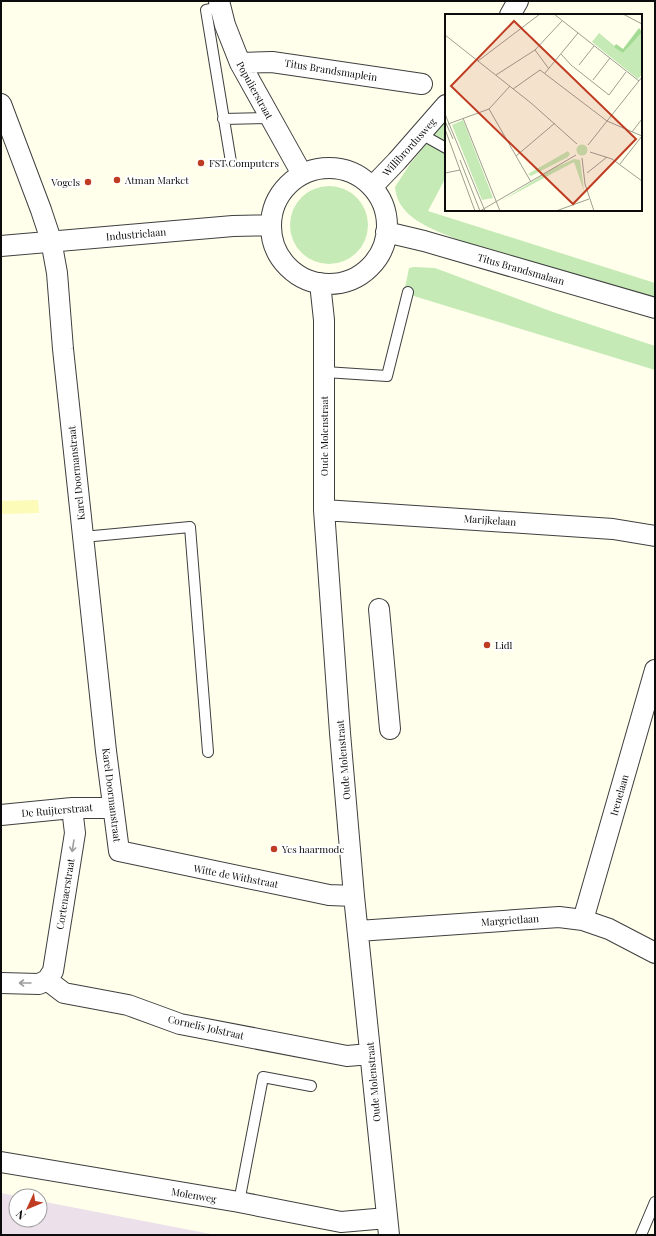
<svg xmlns="http://www.w3.org/2000/svg" width="656" height="1236" font-family="'Playfair Display',serif">
<rect width="100%" height="100%" fill="#ffffec"/>
<!-- industrial -->
<path fill="#ece0ea" d="M1 1193 16 1196V1220H40V1201L216 1235H1Z"/>
<!-- green -->
<path fill="#c5eab5" d="M446 120V177L428 211 655 283V314L565 283 439 232C419 223 397 212 395 187L410 164Z
M290 225a39 39 0 1 1 78 0a39 39 0 1 1-78 0Z
M414 267 435 268 553 312 655 346V370L404 293 409 268Z"/>
<!-- sand -->
<path fill="#fcfbb7" d="M38 500 39 513 1 514V501Z"/>
<g fill="none" stroke-linecap="round" stroke-linejoin="round">
<!-- lane casing -->
<g stroke="#3f3f3f" stroke-width="12">
<path id="lane" d="M221 7 206 10 231 162
M223 119 271 118
M421 134 446 148
M325 372 387 376 408 292
M83 537 190 527 208 752
M239 1202 263 1077 311 1086
M641 1235 655 1202"/>
</g>
<!-- street casing -->
<g stroke="#3f3f3f" stroke-width="22">
<path id="street" d="M219 1 225 25 240 63 302 174
M510 15 518 1
M240 63 272 62 422 84
M1 104 41 210 51 240 57 273 63 349 106 751 119 851 329 895 354 896
M271 226a58 58 0 1 1 116 0a58 58 0 1 1-116 0Z
M372 187 397 161 446 105
M386 232 424 241 655 308
M1 246 233 226 271 225
M320 283 324 320V510L340 733 354 896 389 1235
M324 510 613 529 655 536
M379 609 390 729
M1 815 72 808H112
M583 920 655 670
M358 931 559 917 583 920 609 929 655 953
M47 980 64 993 128 1005 180 1024 347 1056 370 1054
M47 980 53 971 75 833 72 808
M1 983 39 984 47 980
M1 1162 239 1202 341 1222 387 1218"/>
</g>
<!-- lane -->
<use href="#lane" stroke="#fff" stroke-width="10"/>
<!-- street -->
<use href="#street" stroke="#fff" stroke-width="20"/>
</g>
<!-- one-way arrows -->
<defs><path id="oneway-shaft" d="M-6 0H5M1.5-3L5.5 0L1.5 3" fill="none" stroke-width="1.6" stroke-linecap="round" stroke-linejoin="round"/></defs>
<g stroke="#9e9e9e">
<use href="#oneway-shaft" transform="translate(73 846) rotate(99)"/>
<use href="#oneway-shaft" transform="translate(25 983) rotate(-180)"/>
</g>
<!-- markers -->
<g fill="#bf3c22" stroke="#fff" stroke-width="1.5">
<circle cx="201" cy="163" r="4"/>
<circle cx="117" cy="180" r="4"/>
<circle cx="88" cy="182" r="4"/>
<circle cx="487" cy="645" r="4"/>
<circle cx="274" cy="849" r="4"/>
</g>
<g text-anchor="middle" stroke-width="4" stroke-linejoin="round" paint-order="stroke">
<!-- street labels -->
<g font-size="10" fill="#0c0c0c" stroke="#fff">
<text transform="translate(331 70) rotate(9)" y="4">Titus Brandsmaplein</text>
<text transform="translate(255 90) rotate(61)" y="4">Populierstraat</text>
<text transform="translate(409 147) rotate(-48)" y="4">Willibrordusweg</text>
<text transform="translate(136 234) rotate(-5)" y="4">Industrielaan</text>
<text transform="translate(521 269) rotate(16)" y="4">Titus Brandsmalaan</text>
<text transform="translate(324 436) rotate(-90)" y="4">Oude Molenstraat</text>
<text transform="translate(76 473) rotate(-96)" y="4">Karel Doormanstraat</text>
<text transform="translate(490 520) rotate(4)" y="4">Marijkelaan</text>
<text transform="translate(343 760) rotate(-95)" y="4">Oude Molenstraat</text>
<text transform="translate(112 795) rotate(83)" y="4">Karel Doormanstraat</text>
<text transform="translate(619 795) rotate(-74)" y="4">Irenelaan</text>
<text transform="translate(57 810) rotate(-5)" y="4">De Ruijterstraat</text>
<text transform="translate(236 876) rotate(11)" y="4">Witte de Withstraat</text>
<text transform="translate(65 894) rotate(-81)" y="4">Cortenaerstraat</text>
<text transform="translate(510 920) rotate(-4)" y="4">Margrietlaan</text>
<text transform="translate(206 1027) rotate(13)" y="4">Cornelis Jolstraat</text>
<text transform="translate(373 1082) rotate(-95)" y="4">Oude Molenstraat</text>
<text transform="translate(194 1195) rotate(10)" y="4">Molenweg</text>
</g>
<!-- poi labels -->
<g font-size="10" fill="#0c0c0c" stroke="#fff" text-anchor="start">
<text x="209" y="167">FST Computers</text>
<text x="125" y="184">Atman Market</text>
<text x="80" y="186" text-anchor="end">Vogels</text>
<text x="495" y="649">Lidl</text>
<text x="282" y="853">Yes haarmode</text>
</g>
</g>
<!-- overview -->
<g transform="translate(445 14)">
<rect width="197" height="197" fill="#ffffec"/>
<path d="M196 17 197 60 193 65 147 28 154 19 178 39ZM18 106 48 184 37 186 7 111ZM131.5 136a5.5 5.5 0 1 1 11 0a5.5 5.5 0 1 1-11 0ZM123 137 125 140 123 143 86 162 83 160ZM129 145 135 146 139 177 129 148 56 187 109 154Z" fill="#c5eab5"/>
<path d="M194 14 197 18 178 39 169 33 171 30 178 35Z" fill="#a4db94"/>
<path fill="none" stroke="#9e9e92" stroke-width="1" d="M109 0 194 67M178 0 197 10M0 21 86 89 132 130M90 36 104 55M116 40 126 51 164 81 181 58M33 47 95 0M134 51 149 32M100 59 133 19M51 61 90 36 117 7M148 66 165 44M68 75 95 56 162 107 197 122M44 95 86 168M0 100 40 197M18 104 55 197M0 107 8 125M3 110 44 95 65 72M0 115 30 197M187 118 197 105M143 131 197 63M145 138 167 145 197 167M71 142 110 109M137 144 140 170 149 197M15 146 35 197M175 150 197 122M0 159 15 156M142 159 162 143M35 197 131 141M111 197 144 185"/>
<path fill="#bf3c22" fill-opacity="0.15" stroke="#bf3c22" stroke-width="2" d="M69 7 191 125 128 190 6 72Z"/>
<rect width="197" height="197" fill="none" stroke="#0c0c0c" stroke-width="2"/>
</g>
<!-- border -->
<rect width="656" height="1236" fill="none" stroke="#0c0c0c" stroke-width="4"/>
<!-- north arrow -->
<g transform="translate(28 1208) rotate(226)"><circle r="19" fill="#ffffff" stroke="#9e9e9e"/>
<path d="M0-3L7 15L0 10L-7 15Z" fill="#bf3c22"/>
<text y="-6" font-size="11" font-weight="bold" text-anchor="middle" fill="#0c0c0c">N</text>
</g>
</svg>
